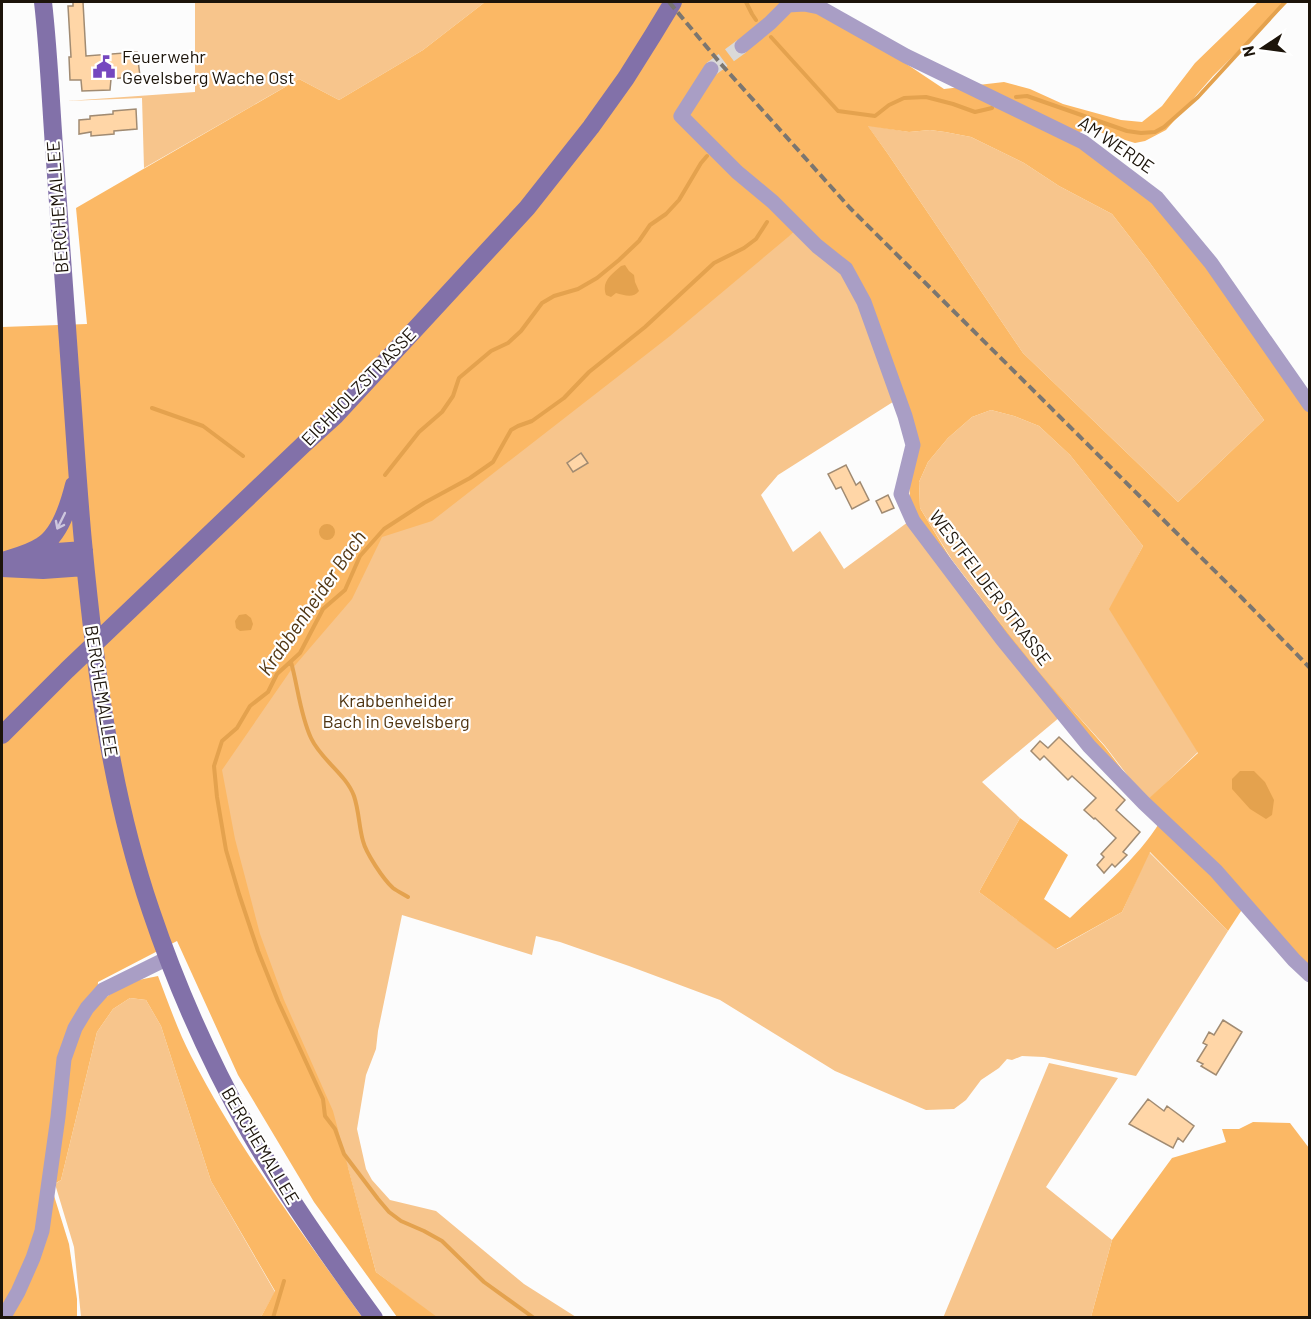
<svg xmlns="http://www.w3.org/2000/svg" width="1311" height="1319" font-family="Barlow,sans-serif">
<rect width="100%" height="100%" fill="#fcfcfc"/>
<!-- green -->
<path fill="#f7c58c" d="M195 2H485L423 50 339 100 299 79 144 168 142 98 67 101 195 92Z
M867 125 909 132 930 130 945 132 971 137 1024 163 1059 186 1112 214 1147 259 1264 420 1178 502 1023 353 888 154Z
M797 230 845 272 896 400 778 475 761 495 793 552 820 531 844 569 908 522 1060 717 982 782 1020 818 979 892 1057 949 1122 912 1149 852 1228 931 1136 1076 1044 1057 1022 1056 1012 1060 1007 1059 999 1068 981 1080 966 1100 954 1109 926 1110 835 1071 720 1000 629 966 560 942 536 936 532 955 402 915 378 1031 376 1049 366 1075 357 1129 366 1169 372 1180 390 1200 436 1211 524 1284 576 1317H429L421 1306 376 1272 348 1168 235 905 190 639Z
M991 410 1014 416 1039 426 1070 455 1143 546 1110 609 1198 752 1147 801 1105 746 1038 672 952 560 920 508 919 482 928 462 948 438 972 417Z
M130 998 146 1000 161 1026 211 1181 275 1292 261 1317H81L74 1247 55 1184 61 1180 97 1032 113 1009Z
M1049 1063 1118 1078 1046 1187 1112 1240 1091 1317 943 1318Z"/>
<!-- forest -->
<path fill="#fbb865" fill-rule="evenodd" d="M485 2H782L784 5 785 13 796 6H808L819 9 851 27 944 89 1004 82 1030 89 1063 104 1121 120 1142 122 1162 106 1195 63 1258 2H1288L1213 76 1166 130 1145 141 1135 143 1089 129 1073 134 1069 139 1084 146 1156 200 1210 266 1309 412V972L1253 910 1219 870 1146 802 1054 700 961 582 924 530 913 512 910 500 909 481 916 449V437L867 302 847 267 800 227 670 336 432 521 382 537 352 599 291 670 222 770 235 839 260 934 284 1000 333 1111 376 1272 437 1317H397L314 1202 238 1075 177 941 98 982 97 1003 129 982 158 976C168 1002 178 1031 191 1056 238 1148 302 1233 362 1317H261L275 1291 211 1181 161 1026 146 1000 130 998 113 1009 97 1032 61 1180 51 1186 69 1244 77 1299V1317H2V327L87 324 76 208 299 79 339 100 423 50ZM868 126 909 132 930 130 945 132 971 137 1024 163 1059 186 1112 214 1147 259 1264 420 1178 502 1023 353 888 154ZM991 410 1014 416 1039 426 1070 455 1143 546 1109 609 1198 753 1146 801 1105 747 1038 671 952 561 920 508 919 482 928 462 948 438 972 417Z
M1020 818 1068 855 1044 899 1070 918C1101 888 1137 859 1160 822L1243 908 1228 931 1150 852 1122 912 1056 949 979 892Z
M1253 1122 1290 1123 1309 1148V1317H1091L1112 1240 1172 1158 1226 1142 1222 1129H1239Z"/>
<!-- water -->
<path fill="#e4a24e" d="M625 265 629 271 634 275 635 282 639 291C633 299 624 295 616 293L611 297 606 295C601 281 612 274 621 266Z
M319 532a8 8 0 1 1 16 0a8 8 0 1 1-16 0Z
M246 614 251 618 253 624 251 630 240 631 236 628 235 621 239 615Z
M1240 771H1254L1265 782 1274 800 1272 815 1266 819 1250 809 1232 789V779Z"/>
<g fill="none" stroke-linecap="round" stroke-linejoin="round">
<!-- stream -->
<path stroke="#e4a24e" stroke-width="4" d="M746 2 752 14 756 20
M771 37 838 111 875 116 889 105 904 98 926 97 953 104 975 112 992 108
M1016 97 1027 96 1127 131 1141 133 1155 132 1164 127 1198 97 1285 2
M152 408 203 426 243 456
M385 475 419 432 442 412 453 396 459 378 491 351 508 343 521 331 542 303 554 296 578 289 597 278 619 260 639 241 650 225 666 214 679 200 701 163 707 156
M291 662C298 687 300 714 311 738 321 760 346 774 354 796 359 811 359 827 363 841 366 853 383 879 393 888 397 891 403 894 408 897
M273 1318 284 1281
M534 1318 484 1282 442 1241 424 1231 401 1221 389 1212 378 1199 344 1154 335 1129 325 1116 323 1099 278 1001 258 951 239 894 226 850 217 797 214 766 222 741 237 728 250 706 268 692 277 674 300 653 323 609 345 590 360 556 384 529 424 503 470 478 493 462 511 430 518 426 532 421 564 398 589 372 645 327 714 263 744 248 756 239 767 222"/>
</g>
<!-- building -->
<path fill="#ffd6a7" stroke="#a18b72" stroke-width="1.5" d="M73 2H83L86 56 137 52 140 76 111 79 110 90 82 91 81 80H70L69 57H71L68 6H73Z
M136 109 137 129 114 131V134L91 136V132L79 134V120L90 119V116L113 114V111Z
M581 453 588 463 573 472 567 463Z
M846 465 856 485 860 482 869 500 852 509 841 487 836 489 828 474Z
M888 495 894 508 882 513 876 501Z
M1059 737 1125 800 1116 810 1140 832 1123 852 1127 855 1115 867 1112 864 1104 873 1097 865 1104 857 1101 854 1116 838 1095 818 1094 819 1084 810 1096 798 1072 776 1068 780 1044 756 1040 760 1031 751 1040 741 1048 748Z
M1223 1020 1242 1032 1216 1075 1201 1066 1203 1064 1197 1061 1207 1045 1203 1043 1209 1032 1214 1035Z
M1148 1099 1164 1111 1167 1106 1194 1126 1183 1142 1178 1138 1173 1148 1129 1124Z"/>
<g fill="none" stroke-linecap="round" stroke-linejoin="round">
<!-- street-tunnel -->
<path stroke="#dad9d8" stroke-width="15" stroke-dasharray="15 8" stroke-linecap="butt" d="M711 69 742 46"/>
<!-- street -->
<path stroke="#a99ec5" stroke-width="15" d="M742 46 770 23 788 5 804 4 819 7 906 56 1083 142 1157 198 1211 263 1310 405
M711 69 681 116 737 172 773 202 817 246 846 269 864 302 905 416 913 445 901 494 913 521 1002 639 1089 746 1144 803 1216 871 1294 960 1310 975
M3 1318 18 1292 33 1258 42 1231 58 1117 64 1059 75 1028 87 1008 103 990 168 958"/>
<!-- secondary -->
<path stroke="#8271a9" stroke-width="18" d="M43 2C49 54 51 108 55 161 60 235 66 309 71 383 75 436 78 489 83 542 95 668 110 791 151 911 177 988 210 1062 250 1133 287 1197 330 1258 374 1318
M29 554 84 550
M2 561C15 557 29 554 41 546 60 535 69 505 74 485
M2 568 43 570 85 567
M2 735 67 670 304 444 336 415 527 208 591 127 626 78 653 35 673 2"/>
<!-- rail -->
<path stroke="#7b7670" stroke-width="4" stroke-dasharray="9 4.5" stroke-linecap="butt" d="M669 2 721 64 850 208 1243 599 1310 668"/>
</g>
<!-- one-way arrows -->
<defs><path id="oneway-shaft" d="M-6 0H5M1.5-3L5.5 0L1.5 3" fill="none" stroke-width="1.6" stroke-linecap="round" stroke-linejoin="round" transform="scale(1.5)"/></defs>
<use stroke="#cdc6dd" href="#oneway-shaft" transform="translate(61 521) rotate(116)"/>
<!-- icons -->
<defs>
<g id="civic-bare" transform="scale(1.8)"><path d="M-.6-6.5H3V-4.5H.6V-3L4-1V1h2V6H-6V1h2V-1L-.6-3ZM-1.2 2.5V6h2.4V2.5Z" fill="#7547bf" stroke="#fff" stroke-width="2.5" paint-order="stroke"/></g>
</defs>
<g fill-rule="evenodd">
<use href="#civic-bare" x="104" y="67"/>
</g>
<g text-anchor="middle" stroke-width="4.5" stroke-linejoin="round" paint-order="stroke">
<!-- poi labels -->
<g font-size="18" fill="#1c140a" stroke="#fff" text-anchor="start">
<text x="122" y="63">Feuerwehr<tspan x="122" dy="21">Gevelsberg Wache Ost</tspan></text>
</g>
<!-- street labels -->
<g font-size="18" fill="#1c140a" stroke="#fff">
<text transform="translate(1116 145) rotate(34)" y="6">AM WERDE</text>
<text transform="translate(58 207) rotate(-94)" y="6">BERCHEMALLEE</text>
<text transform="translate(359 387) rotate(-46)" y="6">EICHHOLZSTRASSE</text>
<text transform="translate(990 588) rotate(53)" y="6">WESTFELDER STRASSE</text>
<text transform="translate(101 691) rotate(81)" y="6">BERCHEMALLEE</text>
<text transform="translate(260 1146) rotate(59)" y="6">BERCHEMALLEE</text>
</g>
<!-- park labels -->
<g font-size="18" fill="#4f3411" stroke="#fff">
<text x="396" y="707">Krabbenheider<tspan x="396" dy="21">Bach in Gevelsberg</tspan></text>
</g>
<!-- water labels -->
<g font-size="20" font-style="italic" fill="#513613" stroke="#fff">
<text transform="translate(312 603) rotate(-55)" y="7">Krabbenheider Bach</text>
</g>
</g>
<!-- border -->
<rect width="1311" height="1319" fill="none" stroke="#1c140a" stroke-width="6"/>
<!-- north arrow -->
<g transform="translate(1263 48) rotate(257)" stroke="#ffffff" stroke-width="4.5" paint-order="stroke">
<path d="M0-4.5L10 22L0 15L-10 22Z" fill="#1c140a"/>
<text y="-9" font-size="16" font-weight="bold" text-anchor="middle" fill="#1c140a">N</text>
</g>
</svg>
